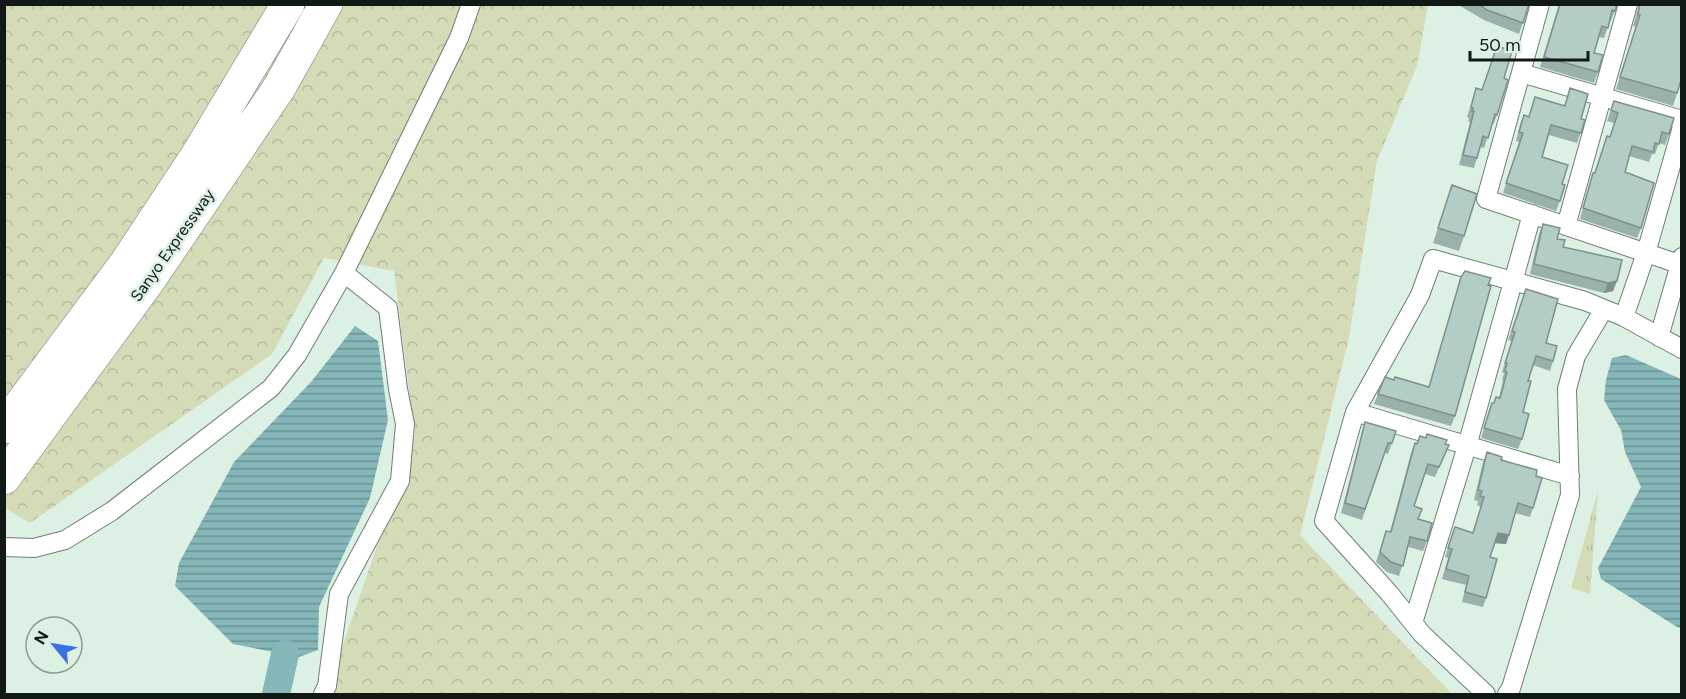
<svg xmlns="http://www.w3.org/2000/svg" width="1686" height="699" font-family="Figtree,sans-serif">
<defs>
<pattern id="forest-crowns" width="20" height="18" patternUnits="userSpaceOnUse" patternTransform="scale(1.5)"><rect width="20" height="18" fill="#d4dbb7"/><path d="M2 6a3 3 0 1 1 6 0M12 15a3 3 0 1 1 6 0" fill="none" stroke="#b5bb9c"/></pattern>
<pattern id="park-tufts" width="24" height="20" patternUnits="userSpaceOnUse" patternTransform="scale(1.5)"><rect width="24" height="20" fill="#d4dbb7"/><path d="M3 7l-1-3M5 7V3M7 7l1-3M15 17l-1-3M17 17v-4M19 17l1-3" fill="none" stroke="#b5bb9c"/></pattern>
<pattern id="water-rules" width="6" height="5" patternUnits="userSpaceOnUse" patternTransform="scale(1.5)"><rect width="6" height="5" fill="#85b6b8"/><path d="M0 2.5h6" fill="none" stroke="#6b9394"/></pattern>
</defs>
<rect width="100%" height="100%" fill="#dcf1e4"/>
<!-- forest -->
<path fill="url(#forest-crowns)" d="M5 5H1428L1417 66 1377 161 1349 338 1300 535 1452 694H335L340 653 415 436 394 271 324 258 272 354 30 523 5 508Z"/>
<!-- park -->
<path fill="url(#park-tufts)" d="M1598 491 1590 594 1571 588Z"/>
<!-- water -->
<path fill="url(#water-rules)" d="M355 326 378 341 388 420 370 498 319 607 318 650 299 657 233 644 175 586 179 563 234 462 311 382Z
M1626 355 1681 379V628L1677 627 1601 579 1598 568 1641 487 1625 452 1621 430 1604 400 1606 380 1612 358Z"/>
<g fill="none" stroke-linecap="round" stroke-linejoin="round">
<!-- river -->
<path stroke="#85b6b8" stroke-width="28" d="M276 694 285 654"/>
<!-- street casing -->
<g stroke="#6c7f73" stroke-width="20">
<path id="street" d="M1540 4 1486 199 1679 264
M1521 73 1682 120
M1566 226 1628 4
M1624 317 1646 253 1682 127
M1659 337 1682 257
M1355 412 1570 476
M4 547 34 548 65 540 112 511 271 388 297 355 344 273 459 38 471 4
M1413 623 1467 446 1532 214
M323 694 327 686 339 594 400 481 405 424 398 389 388 308 344 273
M1486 694 1422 634 1389 593 1324 521 1355 412 1420 295 1433 259 1585 301 1624 317 1682 349
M1507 694 1511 688 1570 495 1567 389 1576 356 1604 309"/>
</g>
<!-- highway casing -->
<g stroke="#6c7f73" stroke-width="34">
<path id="highway" d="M4 427 126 263 198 154 288 4
M4 478 149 280 279 88 326 4"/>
</g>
<!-- street -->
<use href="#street" stroke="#fff" stroke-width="18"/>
<!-- highway -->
<use href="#highway" stroke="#fff" stroke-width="33"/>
</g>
<!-- wall -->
<path fill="#9ab0aa" d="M1457 4H1529L1519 34 1484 20Z
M1559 4H1617L1611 21H1610L1604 38 1599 37 1594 53 1598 72 1594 83 1540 67Z
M1639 4H1682L1677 93 1673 106 1616 89 1636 27 1633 26Z
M1504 78 1497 115 1493 125 1492 124 1484 148 1480 147 1474 168 1459 165 1470 122 1468 121 1469 118 1467 117 1476 88 1482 90Z
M1570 88 1581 119 1585 120 1577 143 1549 135 1542 157 1562 184 1560 201 1556 211 1503 193 1519 142 1516 141 1520 125 1524 115 1528 117 1535 97 1564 106Z
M1614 101 1669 134 1665 145 1659 143 1655 154H1652L1649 162 1629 156 1625 172 1641 228 1637 238 1580 219 1590 183 1610 137 1614 123 1607 121Z
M1452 185 1464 236 1459 251 1433 243Z
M1543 224 1557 239 1563 247 1622 260 1613 291 1604 293 1530 274 1539 234Z
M1461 277 1488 285 1455 416 1451 426 1374 404 1378 394 1394 380 1429 387Z
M1526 289 1553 361 1550 371 1533 365 1528 381 1523 412 1522 439 1518 449 1481 438 1492 403H1494L1499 398 1503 381 1502 380 1504 373 1502 372 1512 341 1508 340Z
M1365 422 1392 443 1388 454 1385 453 1362 520 1341 513 1362 433Z
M1426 438 1449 445 1435 477 1425 474 1414 506 1427 541 1423 551 1408 547 1399 576 1387 572 1376 562 1386 531 1390 532 1411 453 1415 443 1417 444Z
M1487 452 1536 476 1533 508 1530 517 1515 513 1506 544 1495 543 1490 557 1486 598 1483 607 1462 602 1466 585 1442 579 1448 558 1445 557 1455 527 1473 533 1481 507 1477 505 1478 501 1474 500 1483 462Z"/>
<!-- shaded-wall -->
<path fill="#7d908b" d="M1617 281 1613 291 1604 293 1608 283Z
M1498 533 1509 535 1506 544 1494 543Z"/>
<!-- building -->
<path fill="#b3cdc6" stroke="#7d908b" stroke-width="1.5" d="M1479 4H1529L1523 23 1487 10Z
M1560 4H1617L1615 11 1612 10 1608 28 1602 26 1594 53 1603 55 1598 72 1544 57Z
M1640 4H1682V77L1677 93 1620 77 1640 15 1638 14Z
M1497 46 1512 51 1504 78 1508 80 1497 115 1495 114 1488 138 1483 136 1477 158 1463 155 1474 111H1472L1473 108 1471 107 1476 88 1482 90Z
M1570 88 1588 94 1581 119 1585 120 1581 133 1551 125 1542 157 1568 165 1562 184 1565 185 1560 201 1506 183 1523 133 1519 132 1524 115 1529 117 1535 97 1565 106Z
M1614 101 1674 118 1669 134 1662 132 1659 144 1655 143 1653 152 1632 146 1625 172 1654 183 1641 228 1583 208 1593 173H1595L1607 136 1610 137 1618 113 1611 110Z
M1452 185 1477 194 1464 236 1438 228Z
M1543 224 1560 228 1557 239 1565 240 1563 247 1622 260 1617 281 1608 283 1534 264Z
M1465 271 1491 278 1488 285 1491 286 1455 416 1378 394 1385 377 1394 380 1395 377 1429 387 1461 277Z
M1526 289 1558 299 1546 343 1557 346 1553 361 1536 356 1528 381H1531L1523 412 1529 414 1522 439 1484 428 1492 403H1494L1496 397 1500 398 1507 372 1505 371 1507 363H1505L1515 332 1512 331Z
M1365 422 1396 431 1392 443H1388L1365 509 1345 503Z
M1427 434 1447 440 1445 444 1449 445 1439 467 1428 464 1414 506 1422 509 1418 519 1432 523 1427 541 1410 537 1403 566 1391 562 1380 552 1386 531 1391 532 1415 443 1417 444 1420 436 1426 438Z
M1487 452 1502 457 1501 460 1537 470 1536 476 1542 478 1533 508 1518 503 1509 535 1498 533 1490 557 1497 559 1486 598 1465 592 1469 576 1446 569 1452 549 1448 548 1455 527 1473 533 1484 497 1480 496 1482 491 1478 490Z"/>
<g text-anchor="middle" stroke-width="5" stroke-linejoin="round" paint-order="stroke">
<!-- street labels -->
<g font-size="16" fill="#111914" stroke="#dcf1e4">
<text transform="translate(172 245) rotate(-55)" y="6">Sanyo Expressway</text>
</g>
</g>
<!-- border -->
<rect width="1686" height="699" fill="none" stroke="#111914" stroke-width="12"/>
<!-- north arrow -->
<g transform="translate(54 645) rotate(300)"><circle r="28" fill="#dcf1e4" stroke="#8b9b91" stroke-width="1.5"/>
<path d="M0-4.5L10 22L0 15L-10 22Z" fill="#3971e0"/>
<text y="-9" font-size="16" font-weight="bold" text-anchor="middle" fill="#111914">N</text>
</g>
<!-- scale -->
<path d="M1470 51v9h118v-9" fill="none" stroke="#111914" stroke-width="3"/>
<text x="1479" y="51" font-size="18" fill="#111914" stroke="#dcf1e4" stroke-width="4.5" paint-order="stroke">50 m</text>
</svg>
